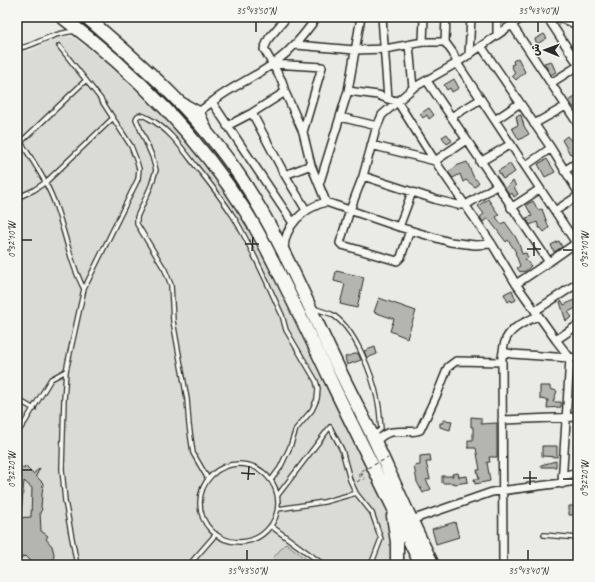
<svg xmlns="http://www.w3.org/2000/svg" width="595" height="582" font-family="Caveat,'Playpen Sans Arabic',sans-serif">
<rect width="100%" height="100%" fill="#eaeae6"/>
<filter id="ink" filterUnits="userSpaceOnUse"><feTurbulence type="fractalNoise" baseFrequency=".025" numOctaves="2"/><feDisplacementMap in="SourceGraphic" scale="8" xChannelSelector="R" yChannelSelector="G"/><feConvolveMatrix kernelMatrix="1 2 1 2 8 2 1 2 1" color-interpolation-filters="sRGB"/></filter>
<g filter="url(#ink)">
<!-- built -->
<path fill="#dadad6" d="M58 36 73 37 108 64 162 115 191 144 219 182 258 244 287 300 356 450 383 500 392 541 391 565H17V51H31Z"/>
<!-- green -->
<path fill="#cacac7" stroke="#7a7a79" d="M286 543 313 565H281L273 558Z"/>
<!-- building -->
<path fill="#b4b4b1" stroke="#2b2b2b" d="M544 34 547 38 537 44 535 39Z
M518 58 525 72 516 80 512 76 515 73 511 65 514 64 513 61Z
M551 61 556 72 551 75 544 63Z
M454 79 459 88 452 92 450 88 447 90 444 85Z
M575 97 578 102V106L574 108 569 101Z
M429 108 434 115 429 119 427 115 423 118 420 114Z
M521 115 524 126 529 134 519 140 512 128 518 125 516 116Z
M447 134 452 141 447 144 442 137Z
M567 136 573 143 578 141V157L574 158 571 153 570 154 562 140Z
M547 159 555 172 545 177 538 164Z
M467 162 474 178 479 182 475 187 466 180 463 182 460 174 453 178 448 172 456 167V166Z
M510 164 515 172 503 179 498 171Z
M513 181 516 186 514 187 518 194 514 197 512 193 510 195 505 188Z
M488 199 499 215 496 217 501 224 505 222 515 236 519 244 522 254 526 253 528 258 525 259 531 266 524 272 523 271 520 272 517 268 520 266 515 252H516L508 240 506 242 488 218 483 222 480 217 484 214 478 206Z
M533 201 538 210 542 209 549 228 544 232 541 228H539L537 222 530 225 526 218 532 216 526 205Z
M559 241 562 247 554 252 551 245Z
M336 271 364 277 357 308 340 304 345 284 334 281Z
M512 290 516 300 512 302 511 300 508 302 504 294Z
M379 298 416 311 407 338 390 331 394 319 374 312Z
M574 300 578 307 568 312 572 317 566 321 560 302 562 301 564 305Z
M375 347 377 354 367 358 364 351Z
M358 353 361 360 347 365 345 357Z
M540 386H550V389L557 391 553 402H561V407L547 408 548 400 540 399Z
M471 417 481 418V424L497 423V457H489L490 462H487L490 481 475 484 474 479H479L477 470H480L476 448H468V440H473V427H471Z
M443 420 452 421 450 430 440 427V423H443Z
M542 446H557V457L542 456Z
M430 455 431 462H426L430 479 426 480 431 489 423 493 417 482 414 466 420 465V456Z
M556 461V467H541V465Z
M17 463 24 469 25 466 33 474 40 468 36 476 43 483 41 507 42 510 40 512 41 531 48 536 46 539 52 546 54 554 53 565H29L30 560 26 556 22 557 17 564V547L20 545 19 535 17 536V518L31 517 32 488 24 481 21 514H17Z
M458 473 459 477 467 476 468 482 455 484 454 483H442V476H453L452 474Z
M569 506H577V515H569Z
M455 522 459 537 436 544 432 529Z"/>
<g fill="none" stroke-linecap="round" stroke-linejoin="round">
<!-- lane casing -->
<g stroke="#2b2b2b" stroke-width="6">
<path id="lane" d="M59 46 100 98 131 146 136 159 139 169 138 179 84 289 66 371 64 400 62 469 65 501 77 565
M17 48C30 48 41 39 53 36 60 33 68 32 75 31
M17 138 21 142C34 163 48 183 56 207 66 235 70 263 84 289
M21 142 86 80
M17 198 34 190 46 182 113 118
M313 308C319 310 325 312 331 314 355 327 373 376 378 402 380 411 380 420 381 429L375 434
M17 399 34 409
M17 433 25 422 51 379 66 371
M200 503a39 39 0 1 1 78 0a39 39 0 1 1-78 0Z
M208 479 193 453 189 425 187 399 173 321 171 285 165 270 137 224V217L151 186 156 170 152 156 136 119C138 113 143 115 148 118 168 128 182 148 195 165 209 182 223 200 235 219 253 250 267 283 282 315L286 330 316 381 318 389 317 399 312 410 296 429 290 447 280 468 271 480
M356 493 372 513 381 539 371 565
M278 495 330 427 342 450 350 480 356 493 324 502 278 509
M271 526 324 565
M544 535 578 538
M189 565 216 534"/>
</g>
<!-- street casing -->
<g stroke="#2b2b2b" stroke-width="10">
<path id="street" d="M287 17 269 38 264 49 282 81 285 92 303 132 311 165 326 202
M382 17 388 99 397 101 435 161 492 244 516 284 556 340 570 358 578 357
M446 17 445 42 453 53 457 63 578 246
M497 17V35
M547 17 578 64
M557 17 578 25
M512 25 578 124
M423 42 424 17
M296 45 355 50 385 49 423 42H445
M409 45 413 88
M481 46 551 148 578 192
M469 55 471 17
M273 64 322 67 303 132
M427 81 549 262
M551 83 578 66
M348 91 378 95 388 99
M182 101 200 111 208 129
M212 102C231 87 253 78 273 64 292 50 303 36 317 17
M200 111 212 102 293 223
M252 113 285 175 306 210
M340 117 377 126
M451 117 481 99
M495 120 520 103
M534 124 566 106
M227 126 252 113 285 92
M371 145 435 161 466 140
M480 162 511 144
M525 166 551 148
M564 171 578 162
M285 175 311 165
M363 176 437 200 458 205H466L496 186
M319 185 348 91 361 17
M511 208 540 189
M555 211 578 196
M399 227 412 192
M410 230 401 257 397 261 342 245 340 243 350 210 363 176 376 129 382 115 413 88 457 63 523 17
M284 250C284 226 303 208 326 202L399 227 450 242 475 245 492 244
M516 284 549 262 576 243
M535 311 578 283
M556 340 578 325
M503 352 512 354 570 358 562 484
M502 420 578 417
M377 440C380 438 384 434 388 433 398 429 411 434 420 430L438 392 448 367 456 361 502 362
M562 476 578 472
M417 518 492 492 578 481
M503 565 502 358C503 353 503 347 505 342 508 329 526 321 538 316"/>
</g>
<!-- highway casing -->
<g stroke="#2b2b2b" stroke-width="15">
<path id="highway" d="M62 17C134 71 198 136 246 212 258 231 268 251 278 271 297 309 315 347 333 385 362 445 392 504 421 565
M86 17C143 65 200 116 241 178 275 229 300 286 326 342 341 374 357 405 373 437 393 480 412 523 433 565
M393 516 397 542V565"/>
</g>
<!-- path -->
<path stroke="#2b2b2b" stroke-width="1" stroke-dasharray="4 3" stroke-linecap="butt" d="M360 473 364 480 365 479 361 471
M357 482 361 479 358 473 359 472"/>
<!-- lane -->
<use href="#lane" stroke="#f6f6f2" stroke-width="3.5"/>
<!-- street -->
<use href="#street" stroke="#f6f6f2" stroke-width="7"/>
<!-- highway -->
<use href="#highway" stroke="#f6f6f2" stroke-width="12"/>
<!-- path-bridge -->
<path stroke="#2b2b2b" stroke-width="1" stroke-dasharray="4 3" stroke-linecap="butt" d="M361 471 388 458"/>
</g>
</g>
<!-- ticks -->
<path fill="none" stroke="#2b2b2b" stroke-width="1.5" d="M256 32V22M538 32V22M22 240H32M245 244H259M527 249H541M563 250H573M252 251 253 237M534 256V242M22 470H32M241 473 255 474M523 478H537M563 479H573M248 480 249 466M530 485V471M247 560V550M528 560V550"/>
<!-- margin -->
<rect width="595" height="582" fill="none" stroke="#f6f6f2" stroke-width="44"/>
<!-- north arrow -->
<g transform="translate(545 50) rotate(271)" stroke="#f6f6f2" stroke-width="3" paint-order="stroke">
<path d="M0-3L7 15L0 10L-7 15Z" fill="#2b2b2b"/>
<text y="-6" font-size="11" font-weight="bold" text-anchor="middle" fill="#2b2b2b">ش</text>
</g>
<rect x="22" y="22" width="551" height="538" fill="none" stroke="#2b2b2b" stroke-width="1.5"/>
<g font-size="10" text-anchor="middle" fill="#2b2b2b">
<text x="256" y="14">35°43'50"N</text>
<text x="538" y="14">35°43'40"N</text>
<text transform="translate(11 240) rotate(-90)" y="4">0°32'10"W</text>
<text transform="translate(584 250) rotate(-90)" y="4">0°32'10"W</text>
<text transform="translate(11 470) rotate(-90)" y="4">0°32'20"W</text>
<text transform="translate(584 479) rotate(-90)" y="4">0°32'20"W</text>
<text x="247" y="574">35°43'50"N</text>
<text x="528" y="574">35°43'40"N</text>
</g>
</svg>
